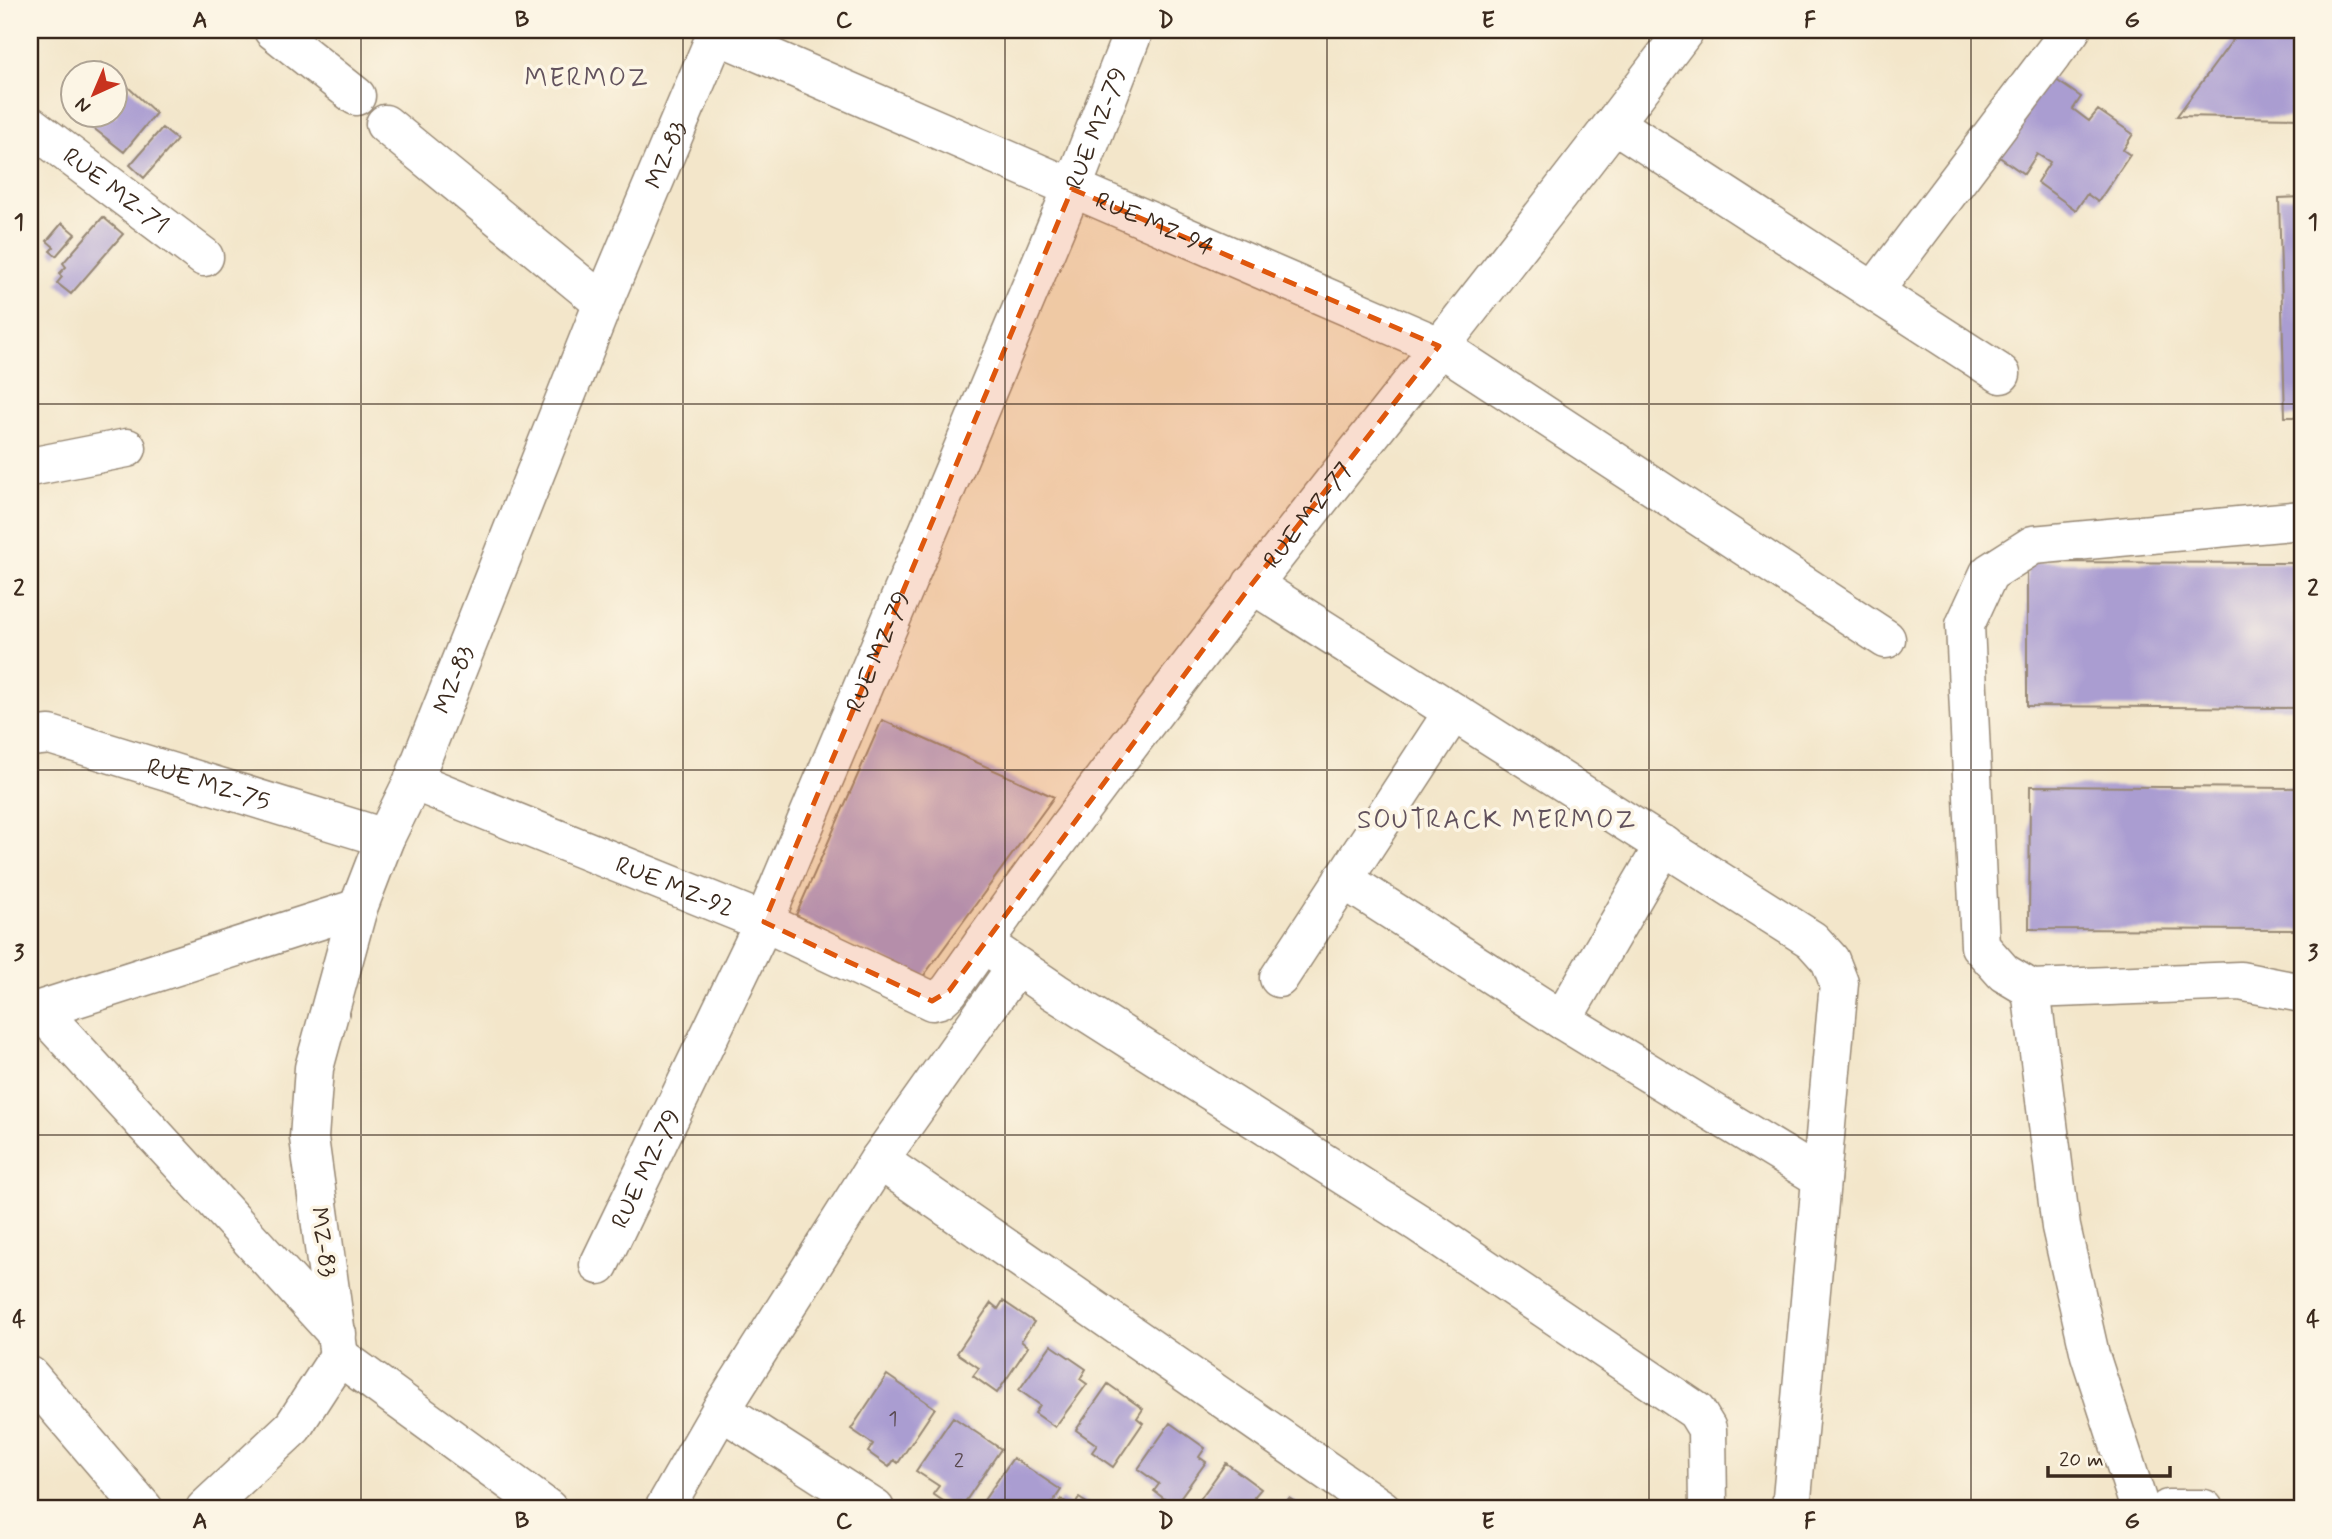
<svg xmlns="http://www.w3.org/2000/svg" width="2332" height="1539" font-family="Mynerve,sans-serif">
<rect width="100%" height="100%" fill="#fcf5e5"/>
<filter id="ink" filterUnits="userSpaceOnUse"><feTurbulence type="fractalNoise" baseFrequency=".0143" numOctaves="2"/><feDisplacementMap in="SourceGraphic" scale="14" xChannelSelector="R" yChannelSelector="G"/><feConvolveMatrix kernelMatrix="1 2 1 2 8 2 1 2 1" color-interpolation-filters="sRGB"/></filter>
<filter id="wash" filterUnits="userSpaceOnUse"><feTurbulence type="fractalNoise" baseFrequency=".00686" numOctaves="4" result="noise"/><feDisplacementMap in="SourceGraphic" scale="28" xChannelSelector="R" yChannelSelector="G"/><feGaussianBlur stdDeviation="1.57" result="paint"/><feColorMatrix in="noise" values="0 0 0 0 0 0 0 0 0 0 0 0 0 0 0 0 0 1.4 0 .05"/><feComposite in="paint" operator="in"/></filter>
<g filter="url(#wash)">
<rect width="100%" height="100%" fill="#f3e6ca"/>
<g id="blocks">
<!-- building -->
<path fill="#aa9dd1" d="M2240 30H2302V118L2177 116Z
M101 63 112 74H93Z
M2043 71 2081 97 2073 109 2089 121 2098 110 2133 134 2123 150 2130 155 2098 202 2087 194 2076 210 2037 182 2050 162 2037 154 2024 174 1988 149Z
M116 76 156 113 124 152 78 116H116Z
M162 128 177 140 144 178 130 165Z
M2302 197V417H2285L2279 198Z
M103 217 123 234 71 294 57 283 62 277 59 274 66 267 63 263Z
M62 223 75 234 56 256 50 251 54 247 47 241Z
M2027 562 2302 563V708L2027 706Z
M882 720 1054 797 922 978 796 915Z
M2030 786 2302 788V930L2029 929Z
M1003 1301 1034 1322 1021 1341 1028 1347 997 1393 973 1376 979 1368 957 1353 991 1303 998 1309Z
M1051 1345 1086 1369 1080 1379 1087 1384 1055 1427 1035 1413 1040 1405 1019 1390Z
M887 1375 935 1408 898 1463 894 1460 889 1467 868 1452 873 1444 851 1429Z
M1108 1384 1143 1409 1137 1418 1143 1423 1113 1467 1092 1452 1097 1445 1076 1430Z
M953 1417 1001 1449 963 1505 959 1502 955 1509 933 1494 939 1486 916 1471Z
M1170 1423 1205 1448 1199 1457 1206 1462 1174 1506 1154 1491 1159 1484 1138 1469Z
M1013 1458 1061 1490 1048 1509H978Z
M1226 1463 1261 1489 1254 1497 1261 1502 1256 1509H1193Z
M1079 1498 1096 1509H1055L1061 1499 1074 1507Z
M1289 1498 1306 1509H1281Z"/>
</g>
</g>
<g filter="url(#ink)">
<use href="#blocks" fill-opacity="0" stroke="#978874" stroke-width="2"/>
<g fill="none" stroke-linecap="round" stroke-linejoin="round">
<!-- minor casing -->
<g stroke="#978874" stroke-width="41">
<g id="minor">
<path d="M273 30 356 96"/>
<path id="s1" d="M716 34 1439 346 1886 639"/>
<path d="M385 124 603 303"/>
<path d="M1615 124 2001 374"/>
<path id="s2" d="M30 125 204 257"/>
<path d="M1874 291 2071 30"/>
<path d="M30 467 127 448"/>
<path d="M2302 520 2033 545 1989 573 1965 625 1980 946 2004 973 2031 989 2240 981 2302 993"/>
<path d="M1252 584 1812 940 1830 960 1839 983 1791 1509"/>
<path id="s3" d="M30 737 50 735 385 838"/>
<path id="s4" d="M413 781 764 922 932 1001 940 999 949 991C1181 661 1443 352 1685 30"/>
<path d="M1343 879 1562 1020 1821 1178"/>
<path d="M983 943 1055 992 1420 1224 1696 1411 1707 1429 1708 1509"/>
<path d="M1279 978 1453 712"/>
<path d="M2031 989 2061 1227 2090 1355 2140 1509"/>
<path d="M40 1010 337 1334"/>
<path d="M30 1013 358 908"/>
<path d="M1562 1020 1664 845"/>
<path d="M879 1160 1382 1509"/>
<path id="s5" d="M599 1265 764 922 1072 189 1134 30"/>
<path id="s6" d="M339 1356 309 1138 314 1068 358 908 385 838 413 781 603 303 718 30"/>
<path d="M339 1356 548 1509"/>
<path d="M30 1376 144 1509"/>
<path d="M721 1410 875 1509"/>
<path d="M205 1509 293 1427 339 1356"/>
<path d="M664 1509 721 1410 879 1160 1016 967"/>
<path d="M2168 1509H2204"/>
</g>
</g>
<!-- minor -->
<use href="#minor" stroke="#fff" stroke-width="38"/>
</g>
</g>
<!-- marked area -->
<path fill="#df570d" fill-opacity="0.2" stroke="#df570d" stroke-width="5" stroke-dasharray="14 9" stroke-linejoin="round" d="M1072 189 1439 346 1252 584 949 991 932 1001 764 922Z"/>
<!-- grid -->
<path fill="none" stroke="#3b2a1e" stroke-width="2" stroke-opacity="0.55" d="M361 30V1509M683 30V1509M1005 30V1509M1327 30V1509M1649 30V1509M1971 30V1509M30 404H2302M30 770H2302M30 1135H2302"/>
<g text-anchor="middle" stroke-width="7" stroke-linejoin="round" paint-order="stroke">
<!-- number labels -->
<g font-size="21" fill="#57474b">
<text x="893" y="1425">1</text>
<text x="959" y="1467">2</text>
</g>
<!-- street labels -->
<g font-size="24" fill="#3b2a1e" stroke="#fcf5e5">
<text dy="8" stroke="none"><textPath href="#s5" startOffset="1241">RUE MZ-79</textPath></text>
<text dy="8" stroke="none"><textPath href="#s6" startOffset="1270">MZ-83</textPath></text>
<text dy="8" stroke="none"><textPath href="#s2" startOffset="108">RUE MZ-71</textPath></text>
<text dy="8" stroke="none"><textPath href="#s1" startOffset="478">RUE MZ-94</textPath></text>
<text dy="8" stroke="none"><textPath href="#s4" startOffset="1180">RUE MZ-77</textPath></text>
<text dy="8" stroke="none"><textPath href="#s5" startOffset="674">RUE MZ-79</textPath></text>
<text dy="8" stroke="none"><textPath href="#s6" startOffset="704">MZ-83</textPath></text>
<text dy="8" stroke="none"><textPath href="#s3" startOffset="186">RUE MZ-75</textPath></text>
<text dy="8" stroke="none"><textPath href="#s4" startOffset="282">RUE MZ-92</textPath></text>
<text dy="8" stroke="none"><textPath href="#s5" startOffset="107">RUE MZ-79</textPath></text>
<text transform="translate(324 1242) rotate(82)" y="8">MZ-83</text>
</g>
<!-- neighbourhood labels -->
<g font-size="26" letter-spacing="2" fill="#62525d" stroke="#fcf5e5">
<text x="587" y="86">MERMOZ</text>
<text x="1497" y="828">SOUTRACK MERMOZ</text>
</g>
</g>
<!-- margin -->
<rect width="2332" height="1539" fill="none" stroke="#fcf5e5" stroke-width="77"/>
<!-- north arrow -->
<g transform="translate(94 94) rotate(224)"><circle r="33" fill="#fcf5e5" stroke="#afa495" stroke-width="2"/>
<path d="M0-5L12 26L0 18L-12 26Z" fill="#c8321e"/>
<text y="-10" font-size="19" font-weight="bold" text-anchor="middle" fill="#3b2a1e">N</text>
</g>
<!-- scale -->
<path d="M2048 1466v10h122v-10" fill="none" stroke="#3b2a1e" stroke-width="3.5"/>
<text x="2059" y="1466" font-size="21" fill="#3b2a1e" stroke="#fcf5e5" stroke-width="5" paint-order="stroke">20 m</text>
<rect x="38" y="38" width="2256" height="1462" fill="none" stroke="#3b2a1e" stroke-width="2.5"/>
<g font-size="23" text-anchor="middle" font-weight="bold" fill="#3b2a1e">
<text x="200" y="27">A</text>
<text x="522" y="27">B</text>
<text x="844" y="27">C</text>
<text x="1166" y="27">D</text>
<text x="1488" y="27">E</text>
<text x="1810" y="27">F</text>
<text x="2132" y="27">G</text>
<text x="19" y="229">1</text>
<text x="2313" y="229">1</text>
<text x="19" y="595">2</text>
<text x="2313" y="595">2</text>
<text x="19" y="960">3</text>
<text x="2313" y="960">3</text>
<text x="19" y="1326">4</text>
<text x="2313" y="1326">4</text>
<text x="200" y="1528">A</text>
<text x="522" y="1528">B</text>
<text x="844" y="1528">C</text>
<text x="1166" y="1528">D</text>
<text x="1488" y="1528">E</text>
<text x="1810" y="1528">F</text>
<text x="2132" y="1528">G</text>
</g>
</svg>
